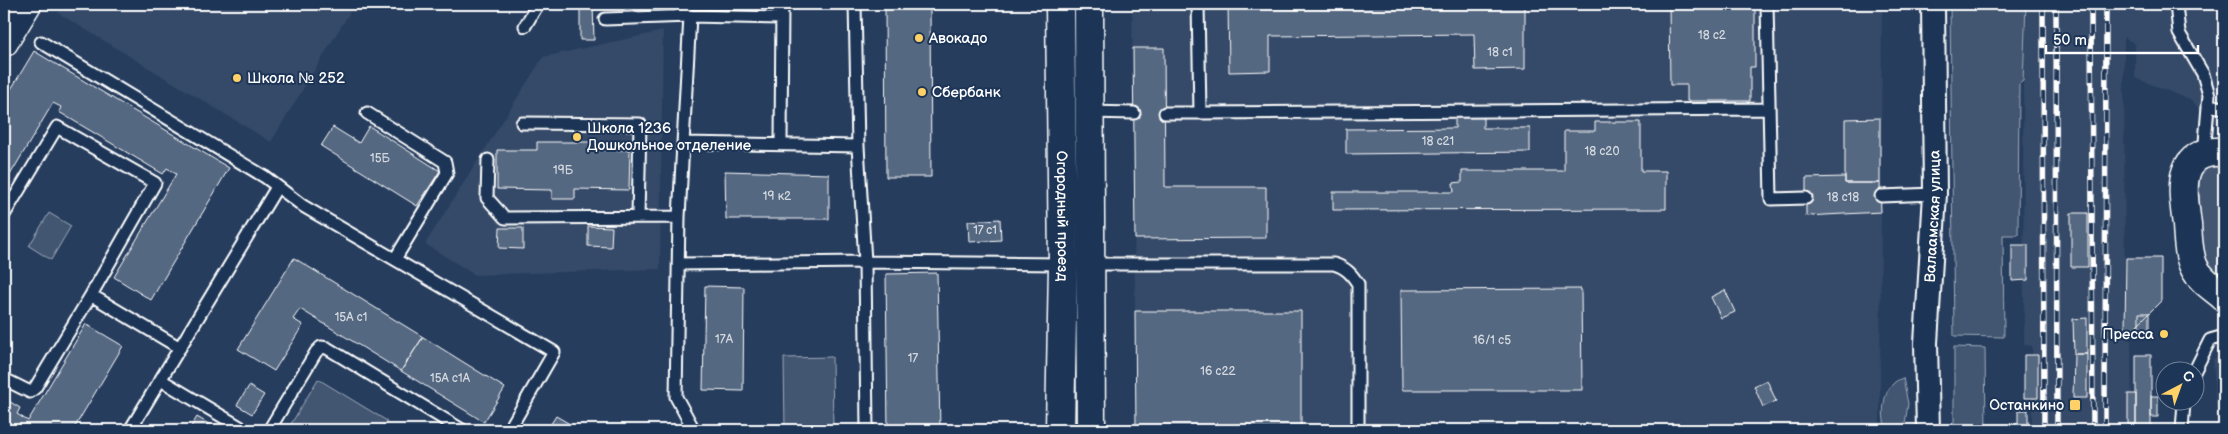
<svg xmlns="http://www.w3.org/2000/svg" width="2228" height="434" font-family="'Balsamiq Sans',sans-serif">
<rect width="100%" height="100%" fill="#263d5e"/>
<filter id="ink" filterUnits="userSpaceOnUse"><feTurbulence type="fractalNoise" baseFrequency=".02" numOctaves="2"/><feDisplacementMap in="SourceGraphic" scale="10" xChannelSelector="R" yChannelSelector="G"/><feConvolveMatrix kernelMatrix="1 2 1 2 8 2 1 2 1" color-interpolation-filters="sRGB"/></filter>
<g filter="url(#ink)">
<!-- built -->
<path fill="#344a68" d="M64 4H336L350 12 271 142 58 13Z
M1132 4H1882L1880 430H1136Z
M2026 4H2224V131L2190 100 2135 78V44L2124 37 2125 329 2131 331 2132 430H2032V346L2024 345 2023 81Z
M663 31 660 269 475 275 425 244 543 57Z
M2224 357V430H2217L2213 359Z"/>
<!-- green -->
<path fill="#425672" stroke="#a0aab8" d="M1950 4H2026L2023 81 2019 84 2018 235H2003L2004 337 1954 336Z
M2215 164 2224 165V278C2217 272 2210 267 2205 258 2199 246 2194 193 2198 180 2201 172 2208 168 2215 164Z
M49 213 71 226 51 260 29 246Z
M1954 347 1985 348 1986 430H1954Z
M832 357 833 430H785L784 358Z
M1903 378 1908 404 1904 430H1887C1881 419 1882 393 1893 384 1895 381 1900 379 1903 378Z
M318 379 387 421 381 430 288 429Z"/>
<!-- building -->
<path fill="#556781" stroke="#fff" d="M580 4H593L594 40H580Z
M885 4H930L931 177H886Z
M1228 4H1525V69L1475 70 1474 34 1270 36V71L1229 72Z
M1669 4H1755V67H1750V101H1687V85H1670Z
M1133 48H1164L1165 187H1266V238L1135 239Z
M34 51 229 168 151 300 114 277 176 174 167 168 163 174 59 112 61 107 53 103 4 185V101Z
M1455 116H1483V128H1530V152L1346 154V129L1455 128Z
M1880 118V183H1845V119Z
M1595 122H1641V171H1666V209L1333 210V192H1454L1453 183 1462 182V171H1564V131H1595Z
M369 126 440 171 417 206 321 146 333 127 359 143Z
M537 142H590V150H630L629 190 575 189V199H552V190L497 189V150H537Z
M725 171 829 174V219H726Z
M1845 177V183H1880L1881 212 1806 216V178Z
M2071 213H2088V267H2071Z
M1000 219 1001 240 969 242 968 221Z
M588 226 612 227 611 247 588 246Z
M500 228H523V249L499 248Z
M2012 245H2028V280L2012 281Z
M294 258 423 337 401 371 300 309 293 319 303 325 274 371 238 349Z
M2126 258H2161V301L2131 331 2125 330Z
M937 273 940 430H888L886 274Z
M705 286 744 287 743 391 703 390Z
M1581 289 1582 390H1402L1401 290Z
M1725 290 1735 312 1721 318 1711 297Z
M1135 311H1301V430H1136Z
M2139 313H2149V330H2139Z
M2087 318V354H2074L2073 319Z
M86 324 123 346 73 430H4V398L20 408 17 414 28 421Z
M423 337 505 388 484 422 401 371Z
M2074 354H2087V398H2073Z
M2024 355H2038V398H2024Z
M2136 355H2151V430H2136Z
M1767 380 1776 401 1763 407 1754 386Z
M249 386 264 395 252 414 237 405Z
M2128 394H2136V424H2128Z
M2151 396H2158V417H2151Z
M2018 410H2028V425H2018Z
M556 416 580 430H547Z
M197 417 219 430H189Z"/>
<g fill="none" stroke-linecap="round" stroke-linejoin="round">
<!-- service casing -->
<g stroke="#fff" stroke-width="15">
<path id="service" d="M676 4 690 16 679 217 676 397 694 430
M855 4 858 146 865 262 867 430
M1198 4 1200 113 1768 109
M1767 4 1771 199 1806 198
M2176 4 2179 33 2203 74 2209 95 2204 154
M605 19 690 16 782 18
M525 26 538 4
M41 42 265 177 303 206 554 352 509 430
M2208 105 2224 108
M1089 112 1134 113
M367 113 445 162 447 173 395 259
M1165 113H1200
M522 123 640 124 638 217
M683 143 858 146
M781 144 782 4
M488 160 487 198 505 218 679 217
M1881 196 1935 194
M4 215 57 127 155 183 91 295 35 388 30 392 4 379
M679 264 865 262 1063 264
M1090 264H1334C1346 268 1351 273 1358 284V430
M91 295 180 348
M2194 372 2210 340 2224 336
M161 380 245 430
M130 430 277 187
M269 430 316 352 321 347 327 348 462 430
M2182 430 2184 402"/>
</g>
<!-- minor casing -->
<g stroke="#fff" stroke-width="26">
<g id="minor">
<path id="s1" d="M1928 430 1926 343 1935 194 1933 4"/>
</g>
</g>
<!-- tertiary casing -->
<g stroke="#fff" stroke-width="31">
<path id="tertiary" d="M4 42 27 4
M2224 152C2174 149 2183 192 2187 225 2188 239 2188 254 2194 267 2200 280 2214 288 2224 297"/>
</g>
<!-- secondary casing -->
<g stroke="#fff" stroke-width="31">
<g id="secondary">
<path id="s2" d="M1060 4 1063 264 1060 430"/>
<path d="M1089 4 1091 430"/>
</g>
</g>
<!-- service -->
<use href="#service" stroke="#1d3557" stroke-width="11"/>
<!-- minor -->
<use href="#minor" stroke="#1d3557" stroke-width="22"/>
<!-- tertiary -->
<use href="#tertiary" stroke="#1d3557" stroke-width="28"/>
<!-- secondary -->
<use href="#secondary" stroke="#1d3557" stroke-width="28"/>
<!-- rail casing -->
<g stroke="#fff" stroke-width="5.5">
<path id="rail" d="M2043 4 2044 430
M2056 4 2057 430
M2091 4 2093 430
M2105 430 2106 4"/>
</g>
<!-- rail -->
<use href="#rail" stroke="#1d3557" stroke-width="4" stroke-dasharray="11" stroke-linecap="butt"/>
</g>
</g>
<!-- markers -->
<g fill="#ffd166" stroke="#1d3557" stroke-width="2">
<circle cx="919" cy="38" r="5"/>
<circle cx="237" cy="78" r="5"/>
<circle cx="922" cy="92" r="5"/>
<circle cx="577" cy="137" r="5"/>
<circle cx="2164" cy="334" r="5"/>
<rect x="2069" y="399" width="12" height="12" rx="2.5"/>
</g>
<g text-anchor="middle" stroke-width="4" stroke-linejoin="round" paint-order="stroke">
<!-- number labels -->
<g font-size="12" fill="#d4d9e0">
<text x="1712" y="39">18 с2</text>
<text x="1500" y="56">18 с1</text>
<text x="1438" y="145">18 с21</text>
<text x="1602" y="155">18 с20</text>
<text x="380" y="162">15Б</text>
<text x="563" y="174">19Б</text>
<text x="777" y="200">19 к2</text>
<text x="1843" y="201">18 с18</text>
<text x="985" y="234">17 с1</text>
<text x="351" y="321">15А с1</text>
<text x="724" y="343">17А</text>
<text x="1492" y="344">16/1 с5</text>
<text x="913" y="362">17</text>
<text x="1218" y="375">16 с22</text>
<text x="450" y="382">15А с1А</text>
</g>
<!-- poi labels -->
<g font-size="15" fill="#fff" stroke="#1d3557" text-anchor="start">
<text x="929" y="43">Авокадо</text>
<text x="247" y="83">Школа № 252</text>
<text x="932" y="97">Сбербанк</text>
<text x="587" y="133">Школа 1236<tspan x="587" dy="17">Дошкольное отделение</tspan></text>
<text x="2154" y="339" text-anchor="end">Пресса</text>
<text x="2064" y="410" text-anchor="end">Останкино</text>
</g>
<!-- street labels -->
<g font-size="15" fill="#fff" stroke="#1d3557">
<text dy="5" stroke="none"><textPath href="#s2" startOffset="212">Огородный проезд</textPath></text>
<text dy="5" stroke="none"><textPath href="#s1" startOffset="214">Валаамская улица</textPath></text>
</g>
</g>
<!-- margin -->
<rect width="2228" height="434" fill="none" stroke="#1d3557" stroke-width="20"/>
<rect x="10" y="10" width="2208" height="414" fill="none" stroke="#fff" stroke-width="2" filter="url(#ink)"/>
<!-- north arrow -->
<g transform="translate(2180 386) rotate(41)"><circle r="24" fill="#1d3557" stroke="#77869a"/>
<path d="M0-4L9 19L0 12L-9 19Z" fill="#ffd166"/>
<text y="-8" font-size="14" font-weight="bold" text-anchor="middle" fill="#ffffff">С</text>
</g>
<!-- scale -->
<path d="M2046 45v8h152v-8" fill="none" stroke="#ffffff" stroke-width="2.5"/>
<text x="2053" y="45" font-size="15" fill="#ffffff" stroke="#1d3557" stroke-width="4" paint-order="stroke">50 m</text>
</svg>
